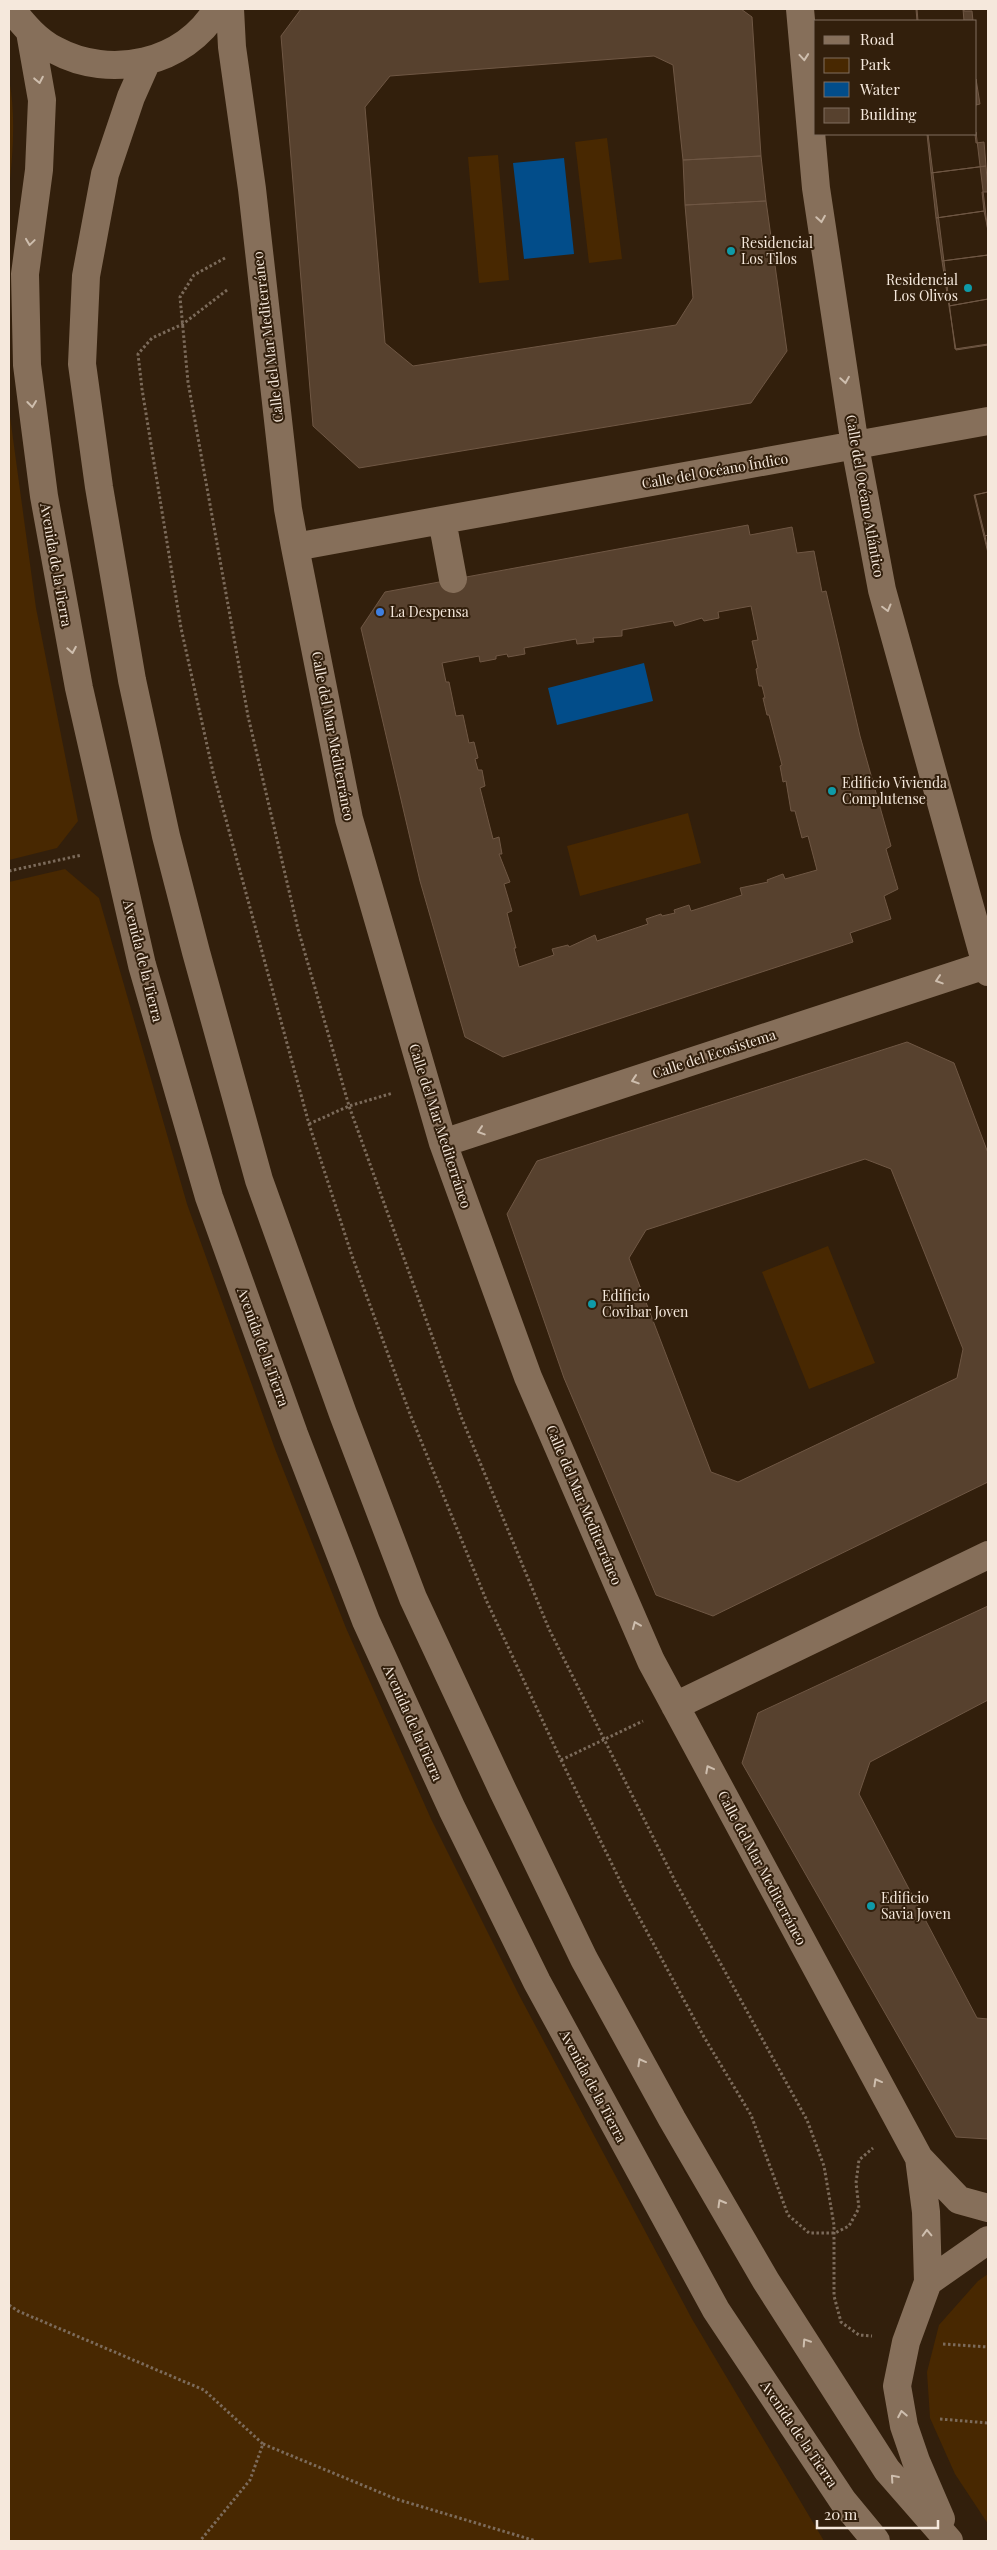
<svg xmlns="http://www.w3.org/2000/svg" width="997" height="2550" font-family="'Playfair Display',serif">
<rect width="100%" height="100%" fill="#321f0c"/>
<!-- green -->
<path fill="#482801" d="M9 79C16 116 13 152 9 189Z
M607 138 622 259 589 263 575 142Z
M498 155 509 280 479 283 468 157Z
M9 409 36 608 78 821 57 848 9 860Z
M688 813 701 863 580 896 567 846Z
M65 869 99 898 187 1204 275 1449 346 1628 432 1821 518 1993 692 2319 824 2541H9V882Z
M828 1246 875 1363 809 1389 762 1272Z
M988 2274V2524L955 2474 930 2418 927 2372 939 2325 978 2281Z"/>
<!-- water -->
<path fill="#024d8a" d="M564 158 574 254 524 259 513 163Z
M644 663 653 701 557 725 548 688Z"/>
<!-- building -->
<path fill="#57412e" stroke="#6f5744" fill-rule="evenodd" d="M301 9H741L752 17 761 156 683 160 673 65 654 56 390 76 365 107 385 343 413 366 676 325 693 298 685 205 766 201 787 351 751 403 359 468 313 426 281 36Z
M916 9H964V11H972L973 21H917Z
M917 9H963L964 21H918Z
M976 79 980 104 976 105Z
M976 132 988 233V344L955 349 928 134H976Z
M927 134H975L976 143 984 142 986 166 931 173Z
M761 156 766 201 685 205 683 160Z
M986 166 988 192H982L984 211 936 218 931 173Z
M984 211 988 230V255L942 261 936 218Z
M988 255V299L949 306 942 261Z
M988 299V345L956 350 949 306Z
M988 492V553L974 495Z
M988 492V535L985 536 975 495Z
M748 525 750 535 792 527 797 553 814 551 822 592 826 591 860 736 891 846 886 849 898 889 884 896 891 919 850 933 853 942 503 1057 465 1037 420 881 361 628 385 592ZM751 606 758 640 752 641 758 668 756 669 759 686H762L765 698H763L767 715H769L782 765 780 766 783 782 786 781 791 811H795L802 838 808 836 817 870 785 879 783 874 767 880 768 882 740 888 742 895 691 911 689 905 674 910 675 913 662 916 661 914 646 919 648 924 597 941 595 935 569 947 568 945 552 949 554 955 519 967 514 948H516L507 913 512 911 504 884 510 882 499 854H502L499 837 493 839 480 788 485 786 482 770H478L475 759 478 758 474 742 469 743 463 715 456 716 449 682H446L442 663 479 656 480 662 496 659V656L507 654 508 657 525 654 524 648 576 639 577 644 594 642 593 638 622 636V630L673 621 675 626 702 618 704 621 719 618 718 612Z
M988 535V551L985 536Z
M907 1042 954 1063 988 1153V1482L713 1616 656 1595 564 1378 507 1214 537 1161ZM865 1159 891 1169 963 1349 957 1378 738 1482 711 1472 629 1258 646 1230Z
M988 1606V1700L870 1762 859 1794 977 2018 988 2019V2139L956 2137 742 1763 758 1713Z"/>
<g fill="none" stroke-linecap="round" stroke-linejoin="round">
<!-- path -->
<path stroke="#7c6b5b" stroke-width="3" stroke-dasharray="2.5 2.5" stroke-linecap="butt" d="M225 258 194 275 180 297 188 382 248 716 298 929 349 1106 462 1419 549 1629 675 1881 807 2120 824 2166 834 2225V2296L841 2322 859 2335 872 2336
M227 290 183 324 152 338 138 354 142 389 181 628 213 772 309 1124 352 1256 410 1414 487 1602 561 1760 627 1895 704 2037 751 2115 788 2215 809 2233H835L849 2226 859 2208 856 2183 859 2160 873 2148
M9 871 82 855
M309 1124 349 1106 393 1093
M561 1760 643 1721
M9 2305 18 2311 204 2390 263 2444 250 2480 200 2541
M943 2344 988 2347
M940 2419 988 2423
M263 2444 396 2499 536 2541"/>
<!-- minor -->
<path stroke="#866f5a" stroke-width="28" d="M11 9C24 25 36 40 55 50 110 80 185 64 217 9
M230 9 232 47 252 189 288 509 295 547 349 819 443 1143 528 1377 651 1661 919 2158 926 2212 928 2282
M800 9 816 188 855 446 882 590 988 972
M30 32 42 100 39 170 25 274 27 365 44 496 79 688 142 965 209 1197 294 1434 366 1621 452 1809 537 1982 716 2310 843 2501 876 2541
M147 61 131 97 105 174 86 276 82 364 99 487 132 680 166 836 196 952 259 1180 343 1414 413 1598 503 1791 584 1959 672 2119 766 2281 887 2470 949 2541
M442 520 988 421
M295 547 442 520 453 579
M443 1143 986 965
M675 1706 988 1555
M919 2158 959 2200 988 2208
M941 2519 916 2461 904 2426 897 2386 906 2342 928 2282 988 2240"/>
</g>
<!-- one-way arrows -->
<defs><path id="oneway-chevron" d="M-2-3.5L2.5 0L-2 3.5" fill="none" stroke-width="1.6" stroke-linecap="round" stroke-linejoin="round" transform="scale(1.25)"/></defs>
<g stroke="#cebeae">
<use href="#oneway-chevron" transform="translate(804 57) rotate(85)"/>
<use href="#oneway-chevron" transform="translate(39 80) rotate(79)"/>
<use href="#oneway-chevron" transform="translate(821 219) rotate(81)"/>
<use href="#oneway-chevron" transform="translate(30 242) rotate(98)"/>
<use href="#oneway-chevron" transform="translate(845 380) rotate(81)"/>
<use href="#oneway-chevron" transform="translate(32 404) rotate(83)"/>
<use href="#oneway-chevron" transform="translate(887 608) rotate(75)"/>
<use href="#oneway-chevron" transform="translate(72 650) rotate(80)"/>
<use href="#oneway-chevron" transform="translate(939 980) rotate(162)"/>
<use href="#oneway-chevron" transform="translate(635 1080) rotate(162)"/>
<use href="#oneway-chevron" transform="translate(481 1131) rotate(162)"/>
<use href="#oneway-chevron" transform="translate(636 1625) rotate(-113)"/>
<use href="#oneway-chevron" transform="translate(709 1769) rotate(-118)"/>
<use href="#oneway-chevron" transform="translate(641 2062) rotate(-119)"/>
<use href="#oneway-chevron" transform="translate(877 2082) rotate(-119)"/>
<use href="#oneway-chevron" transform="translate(721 2203) rotate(-120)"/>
<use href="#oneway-chevron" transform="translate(927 2233) rotate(-92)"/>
<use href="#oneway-chevron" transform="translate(806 2342) rotate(-123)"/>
<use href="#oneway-chevron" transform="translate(902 2414) rotate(-101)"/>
<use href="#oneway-chevron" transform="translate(894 2478) rotate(-131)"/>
</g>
<!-- markers -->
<g fill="#0f9aa8" stroke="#321f0c" stroke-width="2">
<circle cx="731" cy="251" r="5"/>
<circle cx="968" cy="288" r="5"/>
<circle cx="832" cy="791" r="5"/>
<circle cx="592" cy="1304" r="5"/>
<circle cx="871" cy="1906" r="5"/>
</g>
<circle fill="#3f7fe0" stroke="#321f0c" stroke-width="2" cx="380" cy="612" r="5"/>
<g text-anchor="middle" stroke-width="4" stroke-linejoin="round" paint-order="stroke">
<!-- poi labels -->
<g font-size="14" fill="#f5e8dc" stroke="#321f0c" text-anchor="start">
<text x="741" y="248">Residencial<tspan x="741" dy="16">Los Tilos</tspan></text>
<text x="958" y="285" text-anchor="end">Residencial<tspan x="958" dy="16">Los Olivos</tspan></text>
<text x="390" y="617">La Despensa</text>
<text x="842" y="788">Edificio Vivienda<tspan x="842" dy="16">Complutense</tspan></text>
<text x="602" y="1301">Edificio<tspan x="602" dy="16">Covibar Joven</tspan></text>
<text x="881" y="1903">Edificio<tspan x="881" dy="16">Savia Joven</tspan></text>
</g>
<!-- street labels -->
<g font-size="14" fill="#f5e8dc" stroke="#321f0c">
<text transform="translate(268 337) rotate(-97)" y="5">Calle del Mar Mediterráneo</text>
<text transform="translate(715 471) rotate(-10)" y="5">Calle del Océano Índico</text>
<text transform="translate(865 496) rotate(80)" y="5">Calle del Océano Atlántico</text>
<text transform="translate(56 565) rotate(80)" y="5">Avenida de la Tierra</text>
<text transform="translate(333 736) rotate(79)" y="5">Calle del Mar Mediterráneo</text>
<text transform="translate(143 961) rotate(76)" y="5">Avenida de la Tierra</text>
<text transform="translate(714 1054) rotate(-18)" y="5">Calle del Ecosistema</text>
<text transform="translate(440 1126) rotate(72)" y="5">Calle del Mar Mediterráneo</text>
<text transform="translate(263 1347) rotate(70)" y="5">Avenida de la Tierra</text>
<text transform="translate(584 1505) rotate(67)" y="5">Calle del Mar Mediterráneo</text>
<text transform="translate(413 1723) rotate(66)" y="5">Avenida de la Tierra</text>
<text transform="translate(762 1868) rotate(62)" y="5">Calle del Mar Mediterráneo</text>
<text transform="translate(593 2086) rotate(62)" y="5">Avenida de la Tierra</text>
<text transform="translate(799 2434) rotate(56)" y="5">Avenida de la Tierra</text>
</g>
</g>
<!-- border -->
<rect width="997" height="2550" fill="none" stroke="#f5e8dc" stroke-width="20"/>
<!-- legend -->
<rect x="814" y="20" width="162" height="115" fill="#321f0c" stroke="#806f5f"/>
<rect x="824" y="36" width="25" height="8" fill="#866f5a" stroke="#806f5f"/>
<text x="860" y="45" font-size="15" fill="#f5e8dc">Road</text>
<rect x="824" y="58" width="25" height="15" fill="#482801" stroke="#806f5f"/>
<text x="860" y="70" font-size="15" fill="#f5e8dc">Park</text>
<rect x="824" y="82" width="25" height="15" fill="#024d8a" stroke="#806f5f"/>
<text x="860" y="95" font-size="15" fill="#f5e8dc">Water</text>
<rect x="824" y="108" width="25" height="15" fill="#57412e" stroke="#806f5f"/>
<text x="860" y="120" font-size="15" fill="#f5e8dc">Building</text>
<!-- scale -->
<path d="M817 2520v8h121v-8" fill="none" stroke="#f5e8dc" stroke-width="2.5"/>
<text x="824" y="2520" font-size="15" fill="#f5e8dc" stroke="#321f0c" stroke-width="4" paint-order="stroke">20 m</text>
</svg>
